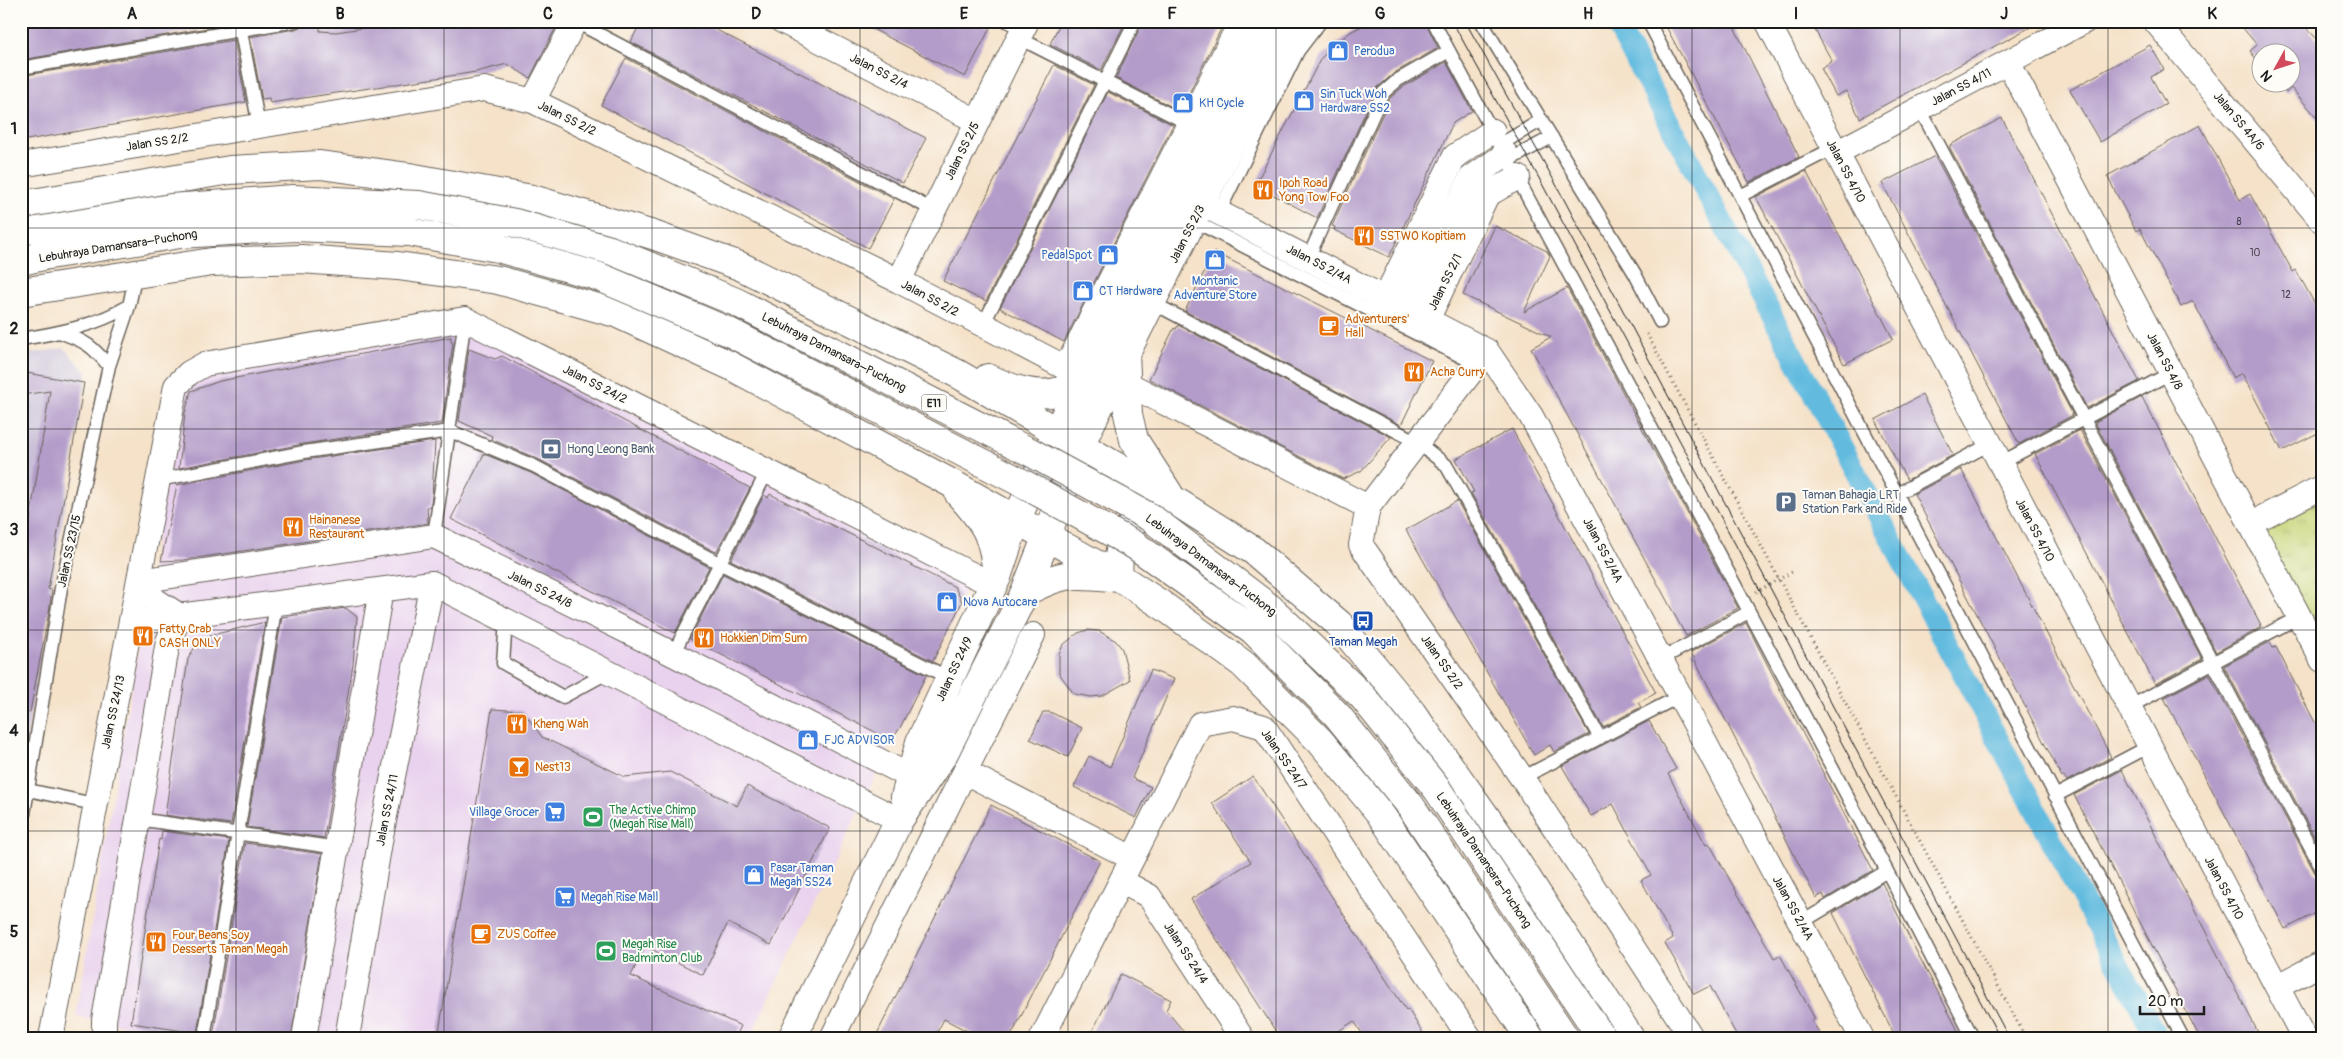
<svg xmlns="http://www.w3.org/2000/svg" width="2343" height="1059" font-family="Pangolin,sans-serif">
<defs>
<pattern id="park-tufts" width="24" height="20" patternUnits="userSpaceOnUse" patternTransform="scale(1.25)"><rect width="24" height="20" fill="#c7d476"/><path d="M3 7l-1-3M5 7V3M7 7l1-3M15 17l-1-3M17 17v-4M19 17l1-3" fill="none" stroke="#aab566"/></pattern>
</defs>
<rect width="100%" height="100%" fill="#fdfcf7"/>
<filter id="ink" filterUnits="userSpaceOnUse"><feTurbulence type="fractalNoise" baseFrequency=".02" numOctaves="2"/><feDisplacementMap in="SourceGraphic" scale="10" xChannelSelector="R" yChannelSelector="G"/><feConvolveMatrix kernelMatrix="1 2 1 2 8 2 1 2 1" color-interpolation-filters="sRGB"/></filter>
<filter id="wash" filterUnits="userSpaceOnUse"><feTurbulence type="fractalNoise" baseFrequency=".0096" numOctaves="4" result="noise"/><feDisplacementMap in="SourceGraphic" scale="20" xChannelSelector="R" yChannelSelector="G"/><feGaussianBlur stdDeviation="1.12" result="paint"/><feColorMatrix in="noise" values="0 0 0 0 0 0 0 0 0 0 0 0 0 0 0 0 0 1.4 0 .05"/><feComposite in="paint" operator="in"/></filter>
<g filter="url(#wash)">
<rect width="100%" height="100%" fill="#f5e2c9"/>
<!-- built -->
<path fill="#e9d2ee" d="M463 328 969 581 750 1038H198L76 1017 181 394 193 381Z"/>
<!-- industrial -->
<path fill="#c9bfd7" d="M64 348 87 373 21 772V355Z"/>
<!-- park -->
<path fill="url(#park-tufts)" stroke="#727849" d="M2322 500V642L2261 532Z"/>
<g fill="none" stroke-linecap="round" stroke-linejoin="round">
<!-- canal -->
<path stroke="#62bbdf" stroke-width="22" d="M1615 21 2157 1038"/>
</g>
<g id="blocks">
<!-- building -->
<path fill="#b39cc9" d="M21 21H231V24L21 60Z
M302 21H320V31L336 32 410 21H546L556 27 530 78 507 64 476 72 270 103 269 98 262 99 250 37 295 29 300 27Z
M641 21H699L926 138 903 183 631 42Z
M857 21H976L990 28 965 77Z
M1061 21H1126L1101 70 1050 44Z
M1143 21H1225L1180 111 1116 78Z
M1372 21H1425L1438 48 1394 73 1376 89 1317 218 1255 185 1321 58 1350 32Z
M1663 21H1731L1799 157 1749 182Z
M1810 21H2042L1860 118 1846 91 1836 96 1821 68 1832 61Z
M2237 21H2301L2322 45V123L2291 88 2286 93 2277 82H2290V52H2260V64L2250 51 2257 45Z
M234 40 246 102 21 141V76Z
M2150 45 2164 69 2151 77 2166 104 2100 142 2070 90Z
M626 58 894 199 868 248 601 105Z
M1446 62 1472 111 1453 123 1389 257 1334 230 1335 227 1332 226 1390 98 1403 87Z
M1054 65 1094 85 986 301 978 297V298L943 281Z
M1108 92 1173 125 1064 342 1000 308Z
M2002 118 2139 381 2087 408 1950 148V145Z
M2200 125 2240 200 2250 194 2293 272 2296 270 2322 317V431L2282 451 2242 373 2233 378 2193 301 2181 307 2140 229 2136 231 2107 176Z
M1935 156 2073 415 2019 444 1882 183Z
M1806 171 1893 339 1844 364 1756 197Z
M1495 226 1547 251 1550 256 1524 312 1567 288 1738 608 1686 636 1531 348 1551 337 1463 295Z
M1214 252 1432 361 1401 425 1185 311Z
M1178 325 1391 437 1361 471 1343 479 1149 379 1174 328 1176 329Z
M451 337V342L453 343 442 423 303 444 179 468 185 413 191 391 220 381Z
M469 349 495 359 502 356 750 488 716 552 538 459 491 439 492 436 459 421Z
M21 372 84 383 48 589 52 590 49 612 30 712H21V547L24 532H28L50 391 21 395Z
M1922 395 1953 455 1907 480 1875 420Z
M2142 397 2262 627 2216 652 2095 422Z
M1512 429 1656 693 1638 703 1641 707 1603 727 1471 493 1474 492 1456 459Z
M2080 430 2202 659 2155 684 2035 454Z
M435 441 432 496 430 508 427 506 428 523 183 560 161 561 177 485 305 460Z
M484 454 531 473 709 567 675 633 451 519Z
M1961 469 2111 757 2067 781 2064 776 2062 777 1914 494Z
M770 494 955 587 962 602 933 661 731 560 764 495 768 498Z
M1457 501 1589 734 1554 752 1550 745 1534 755 1406 530Z
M723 574 926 675 900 728 895 735 885 737 690 639Z
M346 608 357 617 353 664 324 838 247 827 282 617Z
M265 622 231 824 165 815 188 659 200 638Z
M1746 623 1873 870 1825 899 1823 894 1816 898 1691 652Z
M1088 630 1099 631 1116 641 1122 649 1130 680 1102 696 1091 697 1074 694 1059 673V654L1063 645 1078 633Z
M2270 642 2273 648 2276 647 2322 736V851L2224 666Z
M1151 670 1174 679 1132 778 1151 787 1136 818 1074 787 1089 756 1110 767Z
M2209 674 2315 873 2322 877V910L2285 929 2164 698Z
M492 709 523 711 542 737 625 777 670 772 737 806 747 786 830 828 771 945 728 923 703 975 645 946 631 976 741 1026 735 1038H438Z
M1043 712H1050L1082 728 1068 757 1030 739Z
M1649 721 1676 769 1668 774 1706 845 1709 843 1774 958 1780 955 1815 1019 1812 1021 1822 1038H1738L1710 986 1694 994 1665 943 1673 938 1641 880 1651 875 1613 804 1591 816 1562 766Z
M2122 770 2146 817 2261 1038H2200L2074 795Z
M1253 776 1406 1010 1408 1009 1426 1038H1365L1354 1021 1328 1038H1280L1191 899 1251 862 1212 803Z
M991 805 1100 861 1010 1038H981L944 1019 934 1038H875Z
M162 831 229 840 197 1033 131 1023 159 839 161 840Z
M245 843 322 854 291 1038H224L213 1036Z
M1882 883 1911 941 1962 1038H1896L1833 913Z
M1121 974 1171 1000 1166 1010 1189 1038H1089Z"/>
</g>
</g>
<g filter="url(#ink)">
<use href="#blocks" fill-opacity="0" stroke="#686159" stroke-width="1"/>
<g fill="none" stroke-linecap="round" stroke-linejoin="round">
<!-- service casing -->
<g stroke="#686159" stroke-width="15">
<path id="service" d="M239 21 259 126
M574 21 933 210
M1007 21 1023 29
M1433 21 1650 425 1887 871 1973 1038
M1481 21 1635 274 1660 322
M1648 21 2183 1038
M1019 38 1189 124
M21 68 294 21
M1920 109 2322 869
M1501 144 1542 120
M1509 160 1552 137
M1740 196 1834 148
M1219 212 1298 51 1321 21
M1194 221 1476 364
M1308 258 1383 93 1398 80 1449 51
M1151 302 1417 442 1446 465 1600 738
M983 325 1135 21
M62 333C87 342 92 346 109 366
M21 339C59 333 95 326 129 306
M2000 463 2171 373
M158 480 304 452 450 431 534 466 721 564 949 678
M1897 494 1990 444
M434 536 465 319
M506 620 503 663 563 697 607 673
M673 654 768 470
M1661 659 1749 612
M2129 707 2299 617
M1522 778 1682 695
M28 790 94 804
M2055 796 2150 746
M138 819 338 848
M21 832 61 588 109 366 129 306 136 273
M1802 922 1887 871
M204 1038 276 604"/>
</g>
<!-- minor casing -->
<g stroke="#686159" stroke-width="26">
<path id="minor" d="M782 21 977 121
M1767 21 2304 1038
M2155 21 2322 221
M2008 62 2322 660
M533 101 575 21
M1836 153 2085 21
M21 165 484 89 533 101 899 281 1066 368 1084 375
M1202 204 1487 351 1531 416 1545 442 1862 1038
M899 281 1027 21
M1385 298 1455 156 1493 131
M1406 309 1471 178 1506 154
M1427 320 1487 195 1518 177
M1487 351 1368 507 1361 545 1522 778 1692 1038
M1066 368 1241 21
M1126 383 1368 507
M2250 524 2322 487
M139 581 434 536 673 654 911 777
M139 581 155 600 180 616
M132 622 432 583 899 820
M965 772 1132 858
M1121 881 1149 896 1242 1038
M2277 987 2322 963
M51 1038C91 820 135 603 176 386L189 373 205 364 465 319 993 585
M104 1038V1020L168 641 180 616
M304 1038 381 590
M347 1038 381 836 432 583
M832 1038 1033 635
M1042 1038 1200 724 1233 718 1264 727 1470 1038"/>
</g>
<!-- tertiary casing -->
<g stroke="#686159" stroke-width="30">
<path id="tertiary" d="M905 797 920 742 997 577 1016 520
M792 1038 899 820 943 755 1025 592 1046 538"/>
</g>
<!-- secondary casing -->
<g stroke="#686159" stroke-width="30">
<path id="secondary" d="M1016 520 1084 375 1266 21
M1046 538 1079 447 1228 149 1284 41 1297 21"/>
</g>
<!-- motorway casing -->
<g stroke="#686159" stroke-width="30">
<path id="motorway" d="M21 205 230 170 320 165 409 177 532 199 653 235 740 266 958 374 1172 499 1254 551 1339 624 1412 713 1503 841 1630 1038
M21 261 43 256
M21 292 212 262 301 259 398 266 498 280 616 313 729 365 949 482 1119 577 1162 605 1243 664 1320 741 1379 812 1530 1038
M1125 354 1128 414 1134 440 1169 494
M988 378C1011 389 1040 400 1065 389 1071 385 1078 379 1084 375
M959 494C986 524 994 536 997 577
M1119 577C1115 544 1130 516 1161 502
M1025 592C1061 573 1070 573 1110 577"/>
</g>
<!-- path -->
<path stroke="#686159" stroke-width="3" stroke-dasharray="1 4" stroke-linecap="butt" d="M1647 334 2026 1038
M1756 592 1792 572"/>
<!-- service -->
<use href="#service" stroke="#fff" stroke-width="12"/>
<!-- minor -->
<use href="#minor" stroke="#fff" stroke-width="24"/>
<!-- tertiary -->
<use href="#tertiary" stroke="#fff" stroke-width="28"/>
<!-- secondary -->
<use href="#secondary" stroke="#fff" stroke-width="28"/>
<!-- motorway -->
<use href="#motorway" stroke="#fff" stroke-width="28"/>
<!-- tram -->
<path stroke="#1c1c1c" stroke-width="1" d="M1452 21 1540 180 2000 1038
M1465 21 1551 175 2009 1038"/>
<!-- motorway-bridge casing -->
<g stroke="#686159" stroke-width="30" stroke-linecap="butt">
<path id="motorway-bridge" d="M37 231 171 208 293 199 419 205 515 223 610 250 736 302 1032 453 1151 518 1271 609 1363 697 1437 789 1602 1038
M43 256 180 234 295 227 409 232 498 248 597 276 729 332 1022 483 1136 546 1253 630 1337 715 1410 805 1565 1038"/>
</g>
<!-- motorway-bridge -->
<use href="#motorway-bridge" stroke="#fff" stroke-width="28"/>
</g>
</g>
<!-- grid -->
<path fill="none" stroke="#1c1c1c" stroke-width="1" stroke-opacity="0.55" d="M236 21V1038M444 21V1038M652 21V1038M860 21V1038M1068 21V1038M1276 21V1038M1484 21V1038M1692 21V1038M1900 21V1038M2108 21V1038M21 228H2322M21 429H2322M21 630H2322M21 831H2322"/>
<!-- icons -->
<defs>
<g id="shop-square" transform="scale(1.125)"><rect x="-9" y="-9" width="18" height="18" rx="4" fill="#3f7fe0" stroke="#fdfcf7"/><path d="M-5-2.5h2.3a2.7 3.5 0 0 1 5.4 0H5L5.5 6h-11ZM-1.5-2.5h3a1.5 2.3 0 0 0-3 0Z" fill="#fff"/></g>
<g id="restaurant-square" transform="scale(1.125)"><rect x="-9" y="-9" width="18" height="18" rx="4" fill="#e8710a" stroke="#fdfcf7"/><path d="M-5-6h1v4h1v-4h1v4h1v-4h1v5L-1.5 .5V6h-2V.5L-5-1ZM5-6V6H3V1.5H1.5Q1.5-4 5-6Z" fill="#fff"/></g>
<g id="cafe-square" transform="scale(1.125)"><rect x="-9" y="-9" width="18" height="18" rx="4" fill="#e8710a" stroke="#fdfcf7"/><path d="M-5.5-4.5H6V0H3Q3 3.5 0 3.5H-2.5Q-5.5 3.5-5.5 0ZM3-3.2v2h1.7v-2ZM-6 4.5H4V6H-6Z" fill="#fff"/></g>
<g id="bank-square" transform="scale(1.125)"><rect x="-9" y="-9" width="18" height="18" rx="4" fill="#5c6f8a" stroke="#fdfcf7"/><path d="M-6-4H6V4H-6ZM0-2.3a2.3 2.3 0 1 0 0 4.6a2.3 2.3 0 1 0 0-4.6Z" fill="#fff"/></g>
<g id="parking-square" transform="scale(1.125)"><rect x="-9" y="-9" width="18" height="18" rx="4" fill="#5c6f8a" stroke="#fdfcf7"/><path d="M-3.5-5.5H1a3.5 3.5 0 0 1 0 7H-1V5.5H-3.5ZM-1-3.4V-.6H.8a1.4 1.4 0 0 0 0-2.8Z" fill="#fff"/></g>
<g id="bus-square" transform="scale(1.125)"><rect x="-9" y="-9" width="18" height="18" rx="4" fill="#1a4fb4" stroke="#fdfcf7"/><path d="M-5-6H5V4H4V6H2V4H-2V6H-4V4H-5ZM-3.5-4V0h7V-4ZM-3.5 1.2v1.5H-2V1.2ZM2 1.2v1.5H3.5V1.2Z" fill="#fff"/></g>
<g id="bar-square" transform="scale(1.125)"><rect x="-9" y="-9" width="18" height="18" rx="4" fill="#e8710a" stroke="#fdfcf7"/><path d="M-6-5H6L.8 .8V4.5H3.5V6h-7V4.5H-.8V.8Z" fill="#fff"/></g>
<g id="supermarket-square" transform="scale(1.125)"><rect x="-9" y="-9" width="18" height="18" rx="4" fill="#3f7fe0" stroke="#fdfcf7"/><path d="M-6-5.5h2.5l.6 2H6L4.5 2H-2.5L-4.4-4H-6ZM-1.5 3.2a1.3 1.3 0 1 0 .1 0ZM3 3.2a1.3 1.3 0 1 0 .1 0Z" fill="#fff"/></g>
<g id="stadium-square" transform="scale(1.125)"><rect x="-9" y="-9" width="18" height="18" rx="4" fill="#2e9e5b" stroke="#fdfcf7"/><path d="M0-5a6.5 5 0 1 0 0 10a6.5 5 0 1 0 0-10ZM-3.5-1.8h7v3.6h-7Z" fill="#fff"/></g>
</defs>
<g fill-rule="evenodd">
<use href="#shop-square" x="1338" y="51"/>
<use href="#shop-square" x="1304" y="101"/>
<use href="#shop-square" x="1183" y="103"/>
<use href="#restaurant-square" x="1263" y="190"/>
<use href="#restaurant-square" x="1364" y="236"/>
<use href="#shop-square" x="1108" y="255"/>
<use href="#shop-square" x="1215" y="260"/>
<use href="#shop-square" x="1083" y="291"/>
<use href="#cafe-square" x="1329" y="326"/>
<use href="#restaurant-square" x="1414" y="372"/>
<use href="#bank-square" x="551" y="449"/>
<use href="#parking-square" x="1786" y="502"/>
<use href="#restaurant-square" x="293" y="527"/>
<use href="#shop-square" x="947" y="602"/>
<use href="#bus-square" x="1363" y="621"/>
<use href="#restaurant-square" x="143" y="636"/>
<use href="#restaurant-square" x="704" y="638"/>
<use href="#restaurant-square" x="517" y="724"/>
<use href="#shop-square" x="808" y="740"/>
<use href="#bar-square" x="519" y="767"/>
<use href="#supermarket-square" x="555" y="812"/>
<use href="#stadium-square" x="593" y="817"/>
<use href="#shop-square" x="754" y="875"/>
<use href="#supermarket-square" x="565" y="897"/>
<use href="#cafe-square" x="481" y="934"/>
<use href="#restaurant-square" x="156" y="942"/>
<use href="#stadium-square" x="606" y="951"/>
</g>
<g text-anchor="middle" stroke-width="4" stroke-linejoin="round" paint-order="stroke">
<!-- number labels -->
<g font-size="10" fill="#423c47">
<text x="2239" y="225">8</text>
<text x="2255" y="256">10</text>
<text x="2286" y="298">12</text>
</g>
<!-- shield labels -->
<rect fill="#fdfcf7" stroke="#605f5e" stroke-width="1" x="921.5" y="394.5" width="25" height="17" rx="4"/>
<g font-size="11" font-weight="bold" fill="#1c1c1c">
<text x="934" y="407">E11</text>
</g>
<!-- shop labels -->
<g font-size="12" fill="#366cbe" stroke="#fdfcf7" text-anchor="start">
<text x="1354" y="55">Perodua</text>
<text x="1320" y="98">Sin Tuck Woh<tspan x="1320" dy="14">Hardware SS2</tspan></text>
<text x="1199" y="107">KH Cycle</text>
<text x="1092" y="259" text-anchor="end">PedalSpot</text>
<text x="1215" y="285" text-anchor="middle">Montanic<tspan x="1215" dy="14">Adventure Store</tspan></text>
<text x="1099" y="295">CT Hardware</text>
<text x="963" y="606">Nova Autocare</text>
<text x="824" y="744">FJC ADVISOR</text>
<text x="539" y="816" text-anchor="end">Village Grocer</text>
<text x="770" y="872">Pasar Taman<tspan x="770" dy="14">Megah SS24</tspan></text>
<text x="581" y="901">Megah Rise Mall</text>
</g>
<!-- street labels -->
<g font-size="12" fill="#1c1c1c" stroke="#fdfcf7">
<text transform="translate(879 71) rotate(27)" y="4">Jalan SS 2/4</text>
<text transform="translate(1961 87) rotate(-28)" y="4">Jalan SS 4/11</text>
<text transform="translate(567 118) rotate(26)" y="4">Jalan SS 2/2</text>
<text transform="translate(2239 121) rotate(50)" y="4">Jalan SS 4A/6</text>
<text transform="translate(157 142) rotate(-9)" y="4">Jalan SS 2/2</text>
<text transform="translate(962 151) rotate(-64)" y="4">Jalan SS 2/5</text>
<text transform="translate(1846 171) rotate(62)" y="4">Jalan SS 4/10</text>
<text transform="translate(1187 234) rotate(-63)" y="4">Jalan SS 2/3</text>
<text transform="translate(118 246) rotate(-9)" y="4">Lebuhraya Damansara–Puchong</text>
<text transform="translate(1319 264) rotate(27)" y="4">Jalan SS 2/4A</text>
<text transform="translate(1445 282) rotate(-64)" y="4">Jalan SS 2/1</text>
<text transform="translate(930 298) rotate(28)" y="4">Jalan SS 2/2</text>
<text transform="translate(834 352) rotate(27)" y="4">Lebuhraya Damansara–Puchong</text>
<text transform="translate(2165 361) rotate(62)" y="4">Jalan SS 4/8</text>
<text transform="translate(595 384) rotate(27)" y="4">Jalan SS 24/2</text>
<text transform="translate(2035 530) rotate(62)" y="4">Jalan SS 4/10</text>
<text transform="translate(1603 550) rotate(62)" y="4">Jalan SS 2/4A</text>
<text transform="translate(69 551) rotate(-78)" y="4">Jalan SS 23/15</text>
<text transform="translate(1211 565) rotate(37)" y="4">Lebuhraya Damansara–Puchong</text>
<text transform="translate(540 589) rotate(26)" y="4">Jalan SS 24/8</text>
<text transform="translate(1442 662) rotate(55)" y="4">Jalan SS 2/2</text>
<text transform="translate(954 669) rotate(-65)" y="4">Jalan SS 24/9</text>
<text transform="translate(113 712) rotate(-78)" y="4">Jalan SS 24/13</text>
<text transform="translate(1284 759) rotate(55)" y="4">Jalan SS 24/7</text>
<text transform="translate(387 810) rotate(-79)" y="4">Jalan SS 24/11</text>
<text transform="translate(1484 860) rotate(56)" y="4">Lebuhraya Damansara–Puchong</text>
<text transform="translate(2224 888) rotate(62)" y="4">Jalan SS 4/10</text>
<text transform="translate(1793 908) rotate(61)" y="4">Jalan SS 2/4A</text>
<text transform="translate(1186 953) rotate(57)" y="4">Jalan SS 24/4</text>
</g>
<!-- food labels -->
<g font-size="12" fill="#c56008" stroke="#fdfcf7" text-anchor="start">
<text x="1279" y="187">Ipoh Road<tspan x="1279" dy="14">Yong Tow Foo</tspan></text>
<text x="1380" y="240">SSTWO Kopitiam</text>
<text x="1345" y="323">Adventurers'<tspan x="1345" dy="14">Hall</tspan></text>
<text x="1430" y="376">Acha Curry</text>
<text x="309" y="524">Hainanese<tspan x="309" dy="14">Restaurant</tspan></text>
<text x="159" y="633">Fatty Crab<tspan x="159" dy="14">CASH ONLY</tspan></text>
<text x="720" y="642">Hokkien Dim Sum</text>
<text x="533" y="728">Kheng Wah</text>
<text x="535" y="771">Nest13</text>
<text x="497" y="938">ZUS Coffee</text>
<text x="172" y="939">Four Beans Soy<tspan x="172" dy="14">Desserts Taman Megah</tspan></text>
</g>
<!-- service labels -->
<g font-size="12" fill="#4e5e75" stroke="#fdfcf7" text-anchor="start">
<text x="567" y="453">Hong Leong Bank</text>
<text x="1802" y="499">Taman Bahagia LRT<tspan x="1802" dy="14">Station Park and Ride</tspan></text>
</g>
<!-- transit labels -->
<g font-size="12" fill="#164399" stroke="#fdfcf7">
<text x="1363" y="646">Taman Megah</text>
</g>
<!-- leisure labels -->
<g font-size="12" fill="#27864d" stroke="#fdfcf7" text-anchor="start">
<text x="609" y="814">The Active Chimp<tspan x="609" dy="14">(Megah Rise Mall)</tspan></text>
<text x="622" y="948">Megah Rise<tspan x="622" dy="14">Badminton Club</tspan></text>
</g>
</g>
<!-- margin -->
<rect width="2343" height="1059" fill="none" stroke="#fdfcf7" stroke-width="55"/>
<!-- north arrow -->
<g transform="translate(2276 68) rotate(230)"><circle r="24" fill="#fdfcf7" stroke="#a3a29f"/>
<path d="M0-4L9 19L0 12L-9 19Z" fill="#d1495b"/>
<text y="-8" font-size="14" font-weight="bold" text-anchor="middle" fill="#1c1c1c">N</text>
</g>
<!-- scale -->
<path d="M2140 1006v8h64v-8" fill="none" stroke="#1c1c1c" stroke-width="2.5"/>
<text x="2148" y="1006" font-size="15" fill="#1c1c1c" stroke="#fdfcf7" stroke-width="4" paint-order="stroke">20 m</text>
<rect x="28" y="28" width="2288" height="1004" fill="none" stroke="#1c1c1c" stroke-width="2"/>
<g font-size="16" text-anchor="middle" font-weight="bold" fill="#1c1c1c">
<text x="132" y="19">A</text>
<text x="340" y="19">B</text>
<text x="548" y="19">C</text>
<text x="756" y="19">D</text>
<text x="964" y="19">E</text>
<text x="1172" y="19">F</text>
<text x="1380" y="19">G</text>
<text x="1588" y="19">H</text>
<text x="1796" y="19">I</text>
<text x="2004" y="19">J</text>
<text x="2212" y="19">K</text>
<text x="14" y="134">1</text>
<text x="14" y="334">2</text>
<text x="14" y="535">3</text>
<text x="14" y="736">4</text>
<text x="14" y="937">5</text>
</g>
</svg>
